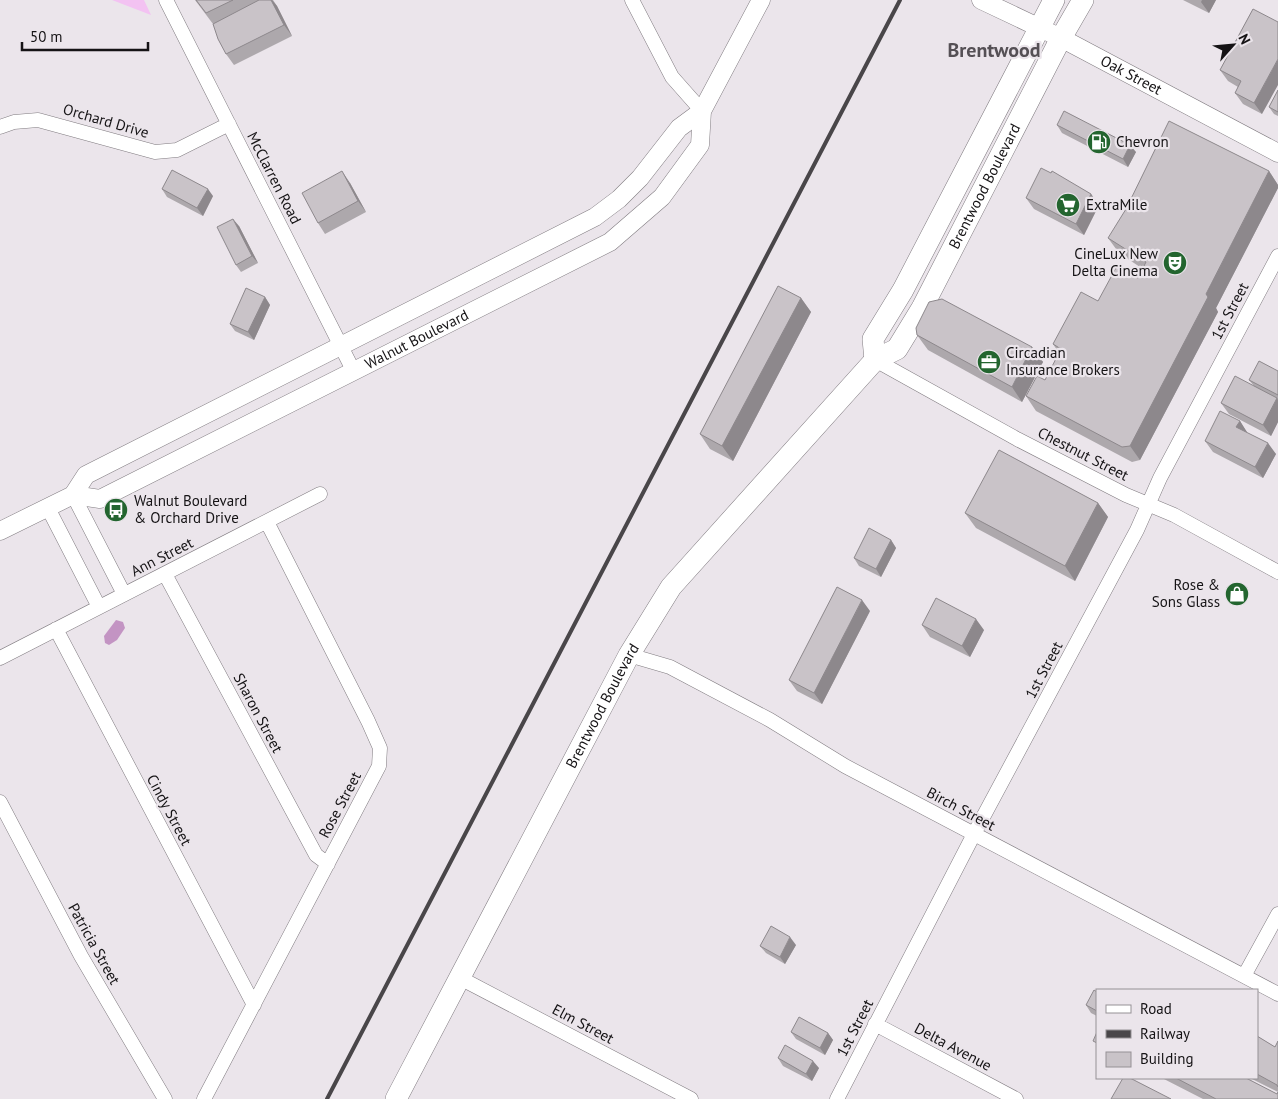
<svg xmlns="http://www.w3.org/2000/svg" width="1278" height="1099" font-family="'PT Sans',sans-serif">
<rect width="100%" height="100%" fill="#ebe5eb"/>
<!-- green -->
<path fill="#f3c2f2" d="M112 0H144L151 15Z"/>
<!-- water -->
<path fill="#c394c3" d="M116 620 123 622 125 628 117 640 109 645 105 643 104 636Z"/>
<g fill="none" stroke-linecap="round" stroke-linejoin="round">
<!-- minor casing -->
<g stroke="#817c81" stroke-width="15">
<path id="minor" d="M166 0 354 372
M632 0 672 77 702 111
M0 127 14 122 38 120 155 152 177 150 229 124
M875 360 1017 439 1126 495 1174 515 1278 572
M73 495 124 594
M48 508 99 607
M165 574 316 855 328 864
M56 629 254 1005
M629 655 670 667 770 720 845 766 1278 994
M0 658 320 494
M0 802 81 956 165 1099
M1244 976 1278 914
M460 978 691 1099
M875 1024 1016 1099
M204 1099 379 766 380 748 368 721 267 522
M837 1099 974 834 1137 530 1160 478 1278 256"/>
</g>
<!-- tertiary casing -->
<g stroke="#817c81" stroke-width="19">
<g id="tertiary">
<path id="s1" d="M981 0 1061 38 1278 153"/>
<path id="s2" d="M73 495 100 499 610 242 662 197 700 145 702 111 761 0"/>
<path d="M0 531 73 495 86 475 595 217 619 199 640 178 679 128 702 111"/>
</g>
</g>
<!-- primary casing -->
<g stroke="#817c81" stroke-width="22">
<g id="primary">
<path d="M875 360 873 339 903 290 1054 0"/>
<path id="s3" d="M396 1099 629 655 671 587 875 360 897 349 922 308 1061 38 1083 0"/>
</g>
</g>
<!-- minor -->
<use href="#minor" stroke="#fff" stroke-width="14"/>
<!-- tertiary -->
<use href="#tertiary" stroke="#fff" stroke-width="18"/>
<!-- primary -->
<use href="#primary" stroke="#fff" stroke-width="21"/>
<!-- rail -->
<path stroke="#494649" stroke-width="4" d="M327 1099 900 0"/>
</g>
<!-- wall -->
<path fill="#ada8ac" d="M195 0H273L277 6 292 36 234 65 226 54 213 24Z
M1183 0H1216L1209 13Z
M1253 9 1262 114 1243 104 1235 93 1238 87 1228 81 1220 70Z
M1278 90V116L1274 114 1269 107Z
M1057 125 1136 152 1128 167 1062 133Z
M1269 171 1278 185V188L1216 308 1218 312 1140 460 1132 462 1036 411 1026 396 1045 380 1059 353 1053 344 1098 301 1138 278 1143 269 1119 253 1108 238Z
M1051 173 1091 194 1099 205 1084 235 1034 209 1026 198Z
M350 183 366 212 325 234 318 223Z
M162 189 213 196 203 216 167 197Z
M239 226 258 263 241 272 236 265Z
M265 297 270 305 254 340 235 331 230 324Z
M801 298 811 312 733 461 710 449 700 434Z
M917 335 1032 347 1043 362 1022 402 928 350Z
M1278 371V422L1271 436 1229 414 1221 403 1254 386 1249 380Z
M1240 421 1247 433 1276 454 1263 478 1213 452 1205 441Z
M1098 503 1108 517 1075 581 976 528 965 513Z
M891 540 896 548 881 577 859 566 854 558Z
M870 611 822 704 797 691 789 680Z
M922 625 984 630 970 657 930 637Z
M796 945 785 964 766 953 760 946Z
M1097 992V1016L1091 1013 1086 1005Z
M791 1032 828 1033 833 1040 825 1055 796 1039Z
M1257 1036 1275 1047 1278 1041V1099H1203L1162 1078H1246L1277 1094 1278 1092 1250 1078H1257Z
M778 1058 819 1068 812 1081 783 1066Z"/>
<!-- shaded-wall -->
<path fill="#8d888c" d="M271 0H272L277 6 292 36 284 25Z
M1202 0H1216L1209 13 1201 2Z
M1278 59V85L1262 114 1254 103Z
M1130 145 1136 152 1128 167 1123 159Z
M342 171 350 183 366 212 358 201Z
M1269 171 1278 185V188L1216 308 1218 312 1140 460 1130 446 1206 294Z
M208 189 213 196 203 216 197 208Z
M1091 194 1099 205 1084 235 1076 224Z
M233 219 239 226 258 263 252 256Z
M265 297 270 305 254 340 248 332Z
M801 298 811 312 733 461 722 446Z
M1032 347 1043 362 1022 402 1012 387Z
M1277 398 1278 400V422L1271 436 1263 425Z
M1240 421 1247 432 1244 438 1236 427Z
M1268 443 1276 454 1263 478 1255 467Z
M1098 503 1108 517 1075 581 1065 566Z
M891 540 896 548 881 577 876 569Z
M862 600 870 611 822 704 814 693Z
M976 619 984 630 970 657 962 646Z
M790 937 796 945 785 964 780 957Z
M828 1033 833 1040 825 1055 820 1048Z
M813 1061 819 1068 812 1081 806 1074Z"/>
<!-- building -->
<path fill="#c9c3c8" stroke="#8d888c" d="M196 0H233L206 13Z
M259 0H271L284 25 226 54 218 39 213 24Z
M1253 9 1278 22V59L1254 103 1235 93 1241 81 1220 70Z
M1278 90V112L1269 107Z
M1064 111 1130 145 1123 159 1057 125Z
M1169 121 1269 171 1206 294 1208 297 1130 446 1122 447 1026 396 1037 376 1045 380 1061 349 1053 344 1081 292 1098 301 1117 266 1138 278 1146 262 1108 238 1126 209Z
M1041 168 1051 173 1052 171 1091 194 1076 224 1026 198Z
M172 170 208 189 197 208 162 189Z
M342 171 358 201 318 223 302 193Z
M233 219 252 256 236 265 217 227Z
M778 286 801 298 722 446 700 434Z
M246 288 265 297 248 332 230 324Z
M942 299 1032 347 1012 387 917 335 916 328 929 302Z
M1259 361 1278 371V395L1249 380Z
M1235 376 1277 398 1263 425 1221 403Z
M1220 411 1240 421 1236 427 1268 443 1255 467 1205 441Z
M999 450 1098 503 1065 566 965 513Z
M869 528 891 540 876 569 854 558Z
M837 587 862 600 814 693 789 680Z
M936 598 976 619 962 646 922 625Z
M771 926 790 937 780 957 760 946Z
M1094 990 1097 992V1011L1086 1005Z
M799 1017 828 1033 820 1048 791 1032Z
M1097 1032V1043L1093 1041Z
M1257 1036 1275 1047 1278 1041V1087L1277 1085 1257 1074Z
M785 1045 813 1061 806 1074 778 1058Z
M1123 1078H1130L1171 1099H1111Z
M1176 1078H1246L1277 1094 1278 1092V1099H1216Z"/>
<!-- icons -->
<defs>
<g id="fuel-disc" transform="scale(1.25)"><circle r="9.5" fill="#23652f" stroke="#ebe5eb"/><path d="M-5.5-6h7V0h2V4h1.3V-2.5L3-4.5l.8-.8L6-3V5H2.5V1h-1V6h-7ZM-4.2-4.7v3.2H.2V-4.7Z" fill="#fff"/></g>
<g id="supermarket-disc" transform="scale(1.25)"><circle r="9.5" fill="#23652f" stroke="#ebe5eb"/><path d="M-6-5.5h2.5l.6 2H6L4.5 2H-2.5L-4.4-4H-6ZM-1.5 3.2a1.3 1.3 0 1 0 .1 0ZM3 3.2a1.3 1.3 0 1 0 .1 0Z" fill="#fff"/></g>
<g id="theatre-disc" transform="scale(1.25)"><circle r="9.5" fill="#23652f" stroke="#ebe5eb"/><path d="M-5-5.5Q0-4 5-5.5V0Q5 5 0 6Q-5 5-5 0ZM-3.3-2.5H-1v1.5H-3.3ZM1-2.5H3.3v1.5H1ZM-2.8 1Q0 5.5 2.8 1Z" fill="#fff"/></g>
<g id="office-disc" transform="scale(1.25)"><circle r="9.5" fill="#23652f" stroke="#ebe5eb"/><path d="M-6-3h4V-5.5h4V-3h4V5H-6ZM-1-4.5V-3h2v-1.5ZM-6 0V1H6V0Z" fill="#fff"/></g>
<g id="bus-disc" transform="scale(1.25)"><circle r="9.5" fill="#23652f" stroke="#ebe5eb"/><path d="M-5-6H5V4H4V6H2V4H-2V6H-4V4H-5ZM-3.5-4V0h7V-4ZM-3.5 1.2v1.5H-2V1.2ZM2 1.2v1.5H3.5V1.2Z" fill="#fff"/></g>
<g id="shop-disc" transform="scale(1.25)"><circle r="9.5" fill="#23652f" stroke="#ebe5eb"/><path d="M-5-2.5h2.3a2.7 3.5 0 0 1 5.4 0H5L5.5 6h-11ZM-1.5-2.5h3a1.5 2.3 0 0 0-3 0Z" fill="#fff"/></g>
</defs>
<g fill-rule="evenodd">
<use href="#fuel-disc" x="1099" y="142"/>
<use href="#supermarket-disc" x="1068" y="205"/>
<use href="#theatre-disc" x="1175" y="263"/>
<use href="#office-disc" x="989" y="362"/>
<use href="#bus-disc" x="116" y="510"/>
<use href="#shop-disc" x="1237" y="594"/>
</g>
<g text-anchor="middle" stroke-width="4.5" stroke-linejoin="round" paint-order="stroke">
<!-- street labels -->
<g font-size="15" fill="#151315" stroke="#ebe5eb">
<text dy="5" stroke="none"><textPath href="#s1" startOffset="168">Oak Street</textPath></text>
<text transform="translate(106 121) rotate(16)" y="5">Orchard Drive</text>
<text transform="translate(274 178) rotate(63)" y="5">McClarren Road</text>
<text dy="5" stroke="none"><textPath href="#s3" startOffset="1096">Brentwood Boulevard</textPath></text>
<text transform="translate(1230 311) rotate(-62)" y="5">1st Street</text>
<text dy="5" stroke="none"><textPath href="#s2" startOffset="382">Walnut Boulevard</textPath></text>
<text transform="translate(1083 454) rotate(27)" y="5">Chestnut Street</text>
<text transform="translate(162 557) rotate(-27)" y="5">Ann Street</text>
<text transform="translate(1044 670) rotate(-62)" y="5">1st Street</text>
<text dy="5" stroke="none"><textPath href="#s3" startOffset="444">Brentwood Boulevard</textPath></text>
<text transform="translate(258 713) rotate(62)" y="5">Sharon Street</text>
<text transform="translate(340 805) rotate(-62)" y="5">Rose Street</text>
<text transform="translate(961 809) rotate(28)" y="5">Birch Street</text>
<text transform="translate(169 810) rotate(62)" y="5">Cindy Street</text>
<text transform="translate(94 944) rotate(61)" y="5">Patricia Street</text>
<text transform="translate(583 1024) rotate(28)" y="5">Elm Street</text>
<text transform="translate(855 1028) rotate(-63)" y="5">1st Street</text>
<text transform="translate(953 1047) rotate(28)" y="5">Delta Avenue</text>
</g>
<!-- poi labels -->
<g font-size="15" fill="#151315" stroke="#ebe5eb" text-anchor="start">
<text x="1116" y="147">Chevron</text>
<text x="1086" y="210">ExtraMile</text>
<text x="1158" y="259" text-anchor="end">CineLux New<tspan x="1158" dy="17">Delta Cinema</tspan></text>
<text x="1006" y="358">Circadian<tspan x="1006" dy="17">Insurance Brokers</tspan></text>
<text x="134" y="506">Walnut Boulevard<tspan x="134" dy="17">&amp; Orchard Drive</tspan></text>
<text x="1220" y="590" text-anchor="end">Rose &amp;<tspan x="1220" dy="17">Sons Glass</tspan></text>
</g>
<!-- district labels -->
<g font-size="20" font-weight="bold" fill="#555055" stroke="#ebe5eb">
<text x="994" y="57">Brentwood</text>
</g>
</g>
<!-- legend -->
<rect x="1096" y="989" width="162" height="90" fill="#ebe5eb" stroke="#959195"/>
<rect x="1106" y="1005" width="25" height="8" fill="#ffffff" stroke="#959195"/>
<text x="1140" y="1014" font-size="15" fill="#151315">Road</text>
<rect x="1106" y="1030" width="25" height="8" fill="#494649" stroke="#959195"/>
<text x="1140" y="1039" font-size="15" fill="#151315">Railway</text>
<rect x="1106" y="1052" width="25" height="15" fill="#c9c3c8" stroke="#959195"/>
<text x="1140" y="1064" font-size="15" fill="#151315">Building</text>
<!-- north arrow -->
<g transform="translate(1233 45) rotate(63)" stroke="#ebe5eb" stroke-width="4" paint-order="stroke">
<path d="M0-4L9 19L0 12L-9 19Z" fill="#151315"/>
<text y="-8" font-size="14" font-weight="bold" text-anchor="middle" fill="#151315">N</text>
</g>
<!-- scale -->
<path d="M22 42v8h126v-8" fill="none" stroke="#151315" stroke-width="2.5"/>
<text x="30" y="42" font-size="15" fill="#151315" stroke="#ebe5eb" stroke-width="4" paint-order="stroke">50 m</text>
</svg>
